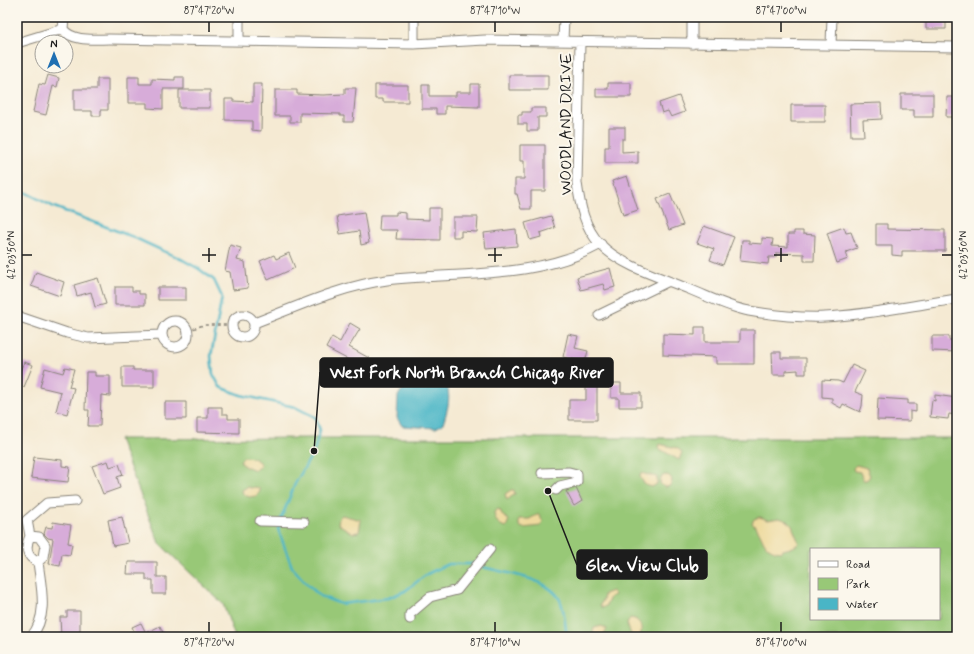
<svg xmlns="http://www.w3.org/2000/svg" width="974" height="654" font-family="Mynerve,sans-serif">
<rect width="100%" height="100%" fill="#fbf7ec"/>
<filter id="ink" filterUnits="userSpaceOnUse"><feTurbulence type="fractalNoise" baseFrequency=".025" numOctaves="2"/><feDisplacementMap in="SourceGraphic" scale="8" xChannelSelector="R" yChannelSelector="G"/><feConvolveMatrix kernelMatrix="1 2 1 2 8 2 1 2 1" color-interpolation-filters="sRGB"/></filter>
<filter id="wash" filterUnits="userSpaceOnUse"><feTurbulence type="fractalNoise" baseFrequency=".012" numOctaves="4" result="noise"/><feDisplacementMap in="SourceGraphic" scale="16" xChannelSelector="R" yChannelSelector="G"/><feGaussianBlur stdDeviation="0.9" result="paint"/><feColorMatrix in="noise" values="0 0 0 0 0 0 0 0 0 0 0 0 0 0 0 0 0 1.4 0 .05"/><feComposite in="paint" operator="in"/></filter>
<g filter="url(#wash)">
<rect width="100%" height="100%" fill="#f5ead3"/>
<!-- green -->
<path fill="#98c877" stroke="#5a724a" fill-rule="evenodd" d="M314 438H957V637H235L223 604 159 543 119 439ZM811 549H939V619H811Z"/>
<!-- sand -->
<path fill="#eeda9e" stroke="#857b5d" d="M659 444 677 448 682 452 679 460 658 448Z
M243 457 254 458 260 463V466L255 470 248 467H245L240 461Z
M856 465 867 468 870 476 867 480H863L860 472 854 471 853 468Z
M641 473 657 477V484L652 487 645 485 640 477Z
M660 481a6 6 0 1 1 12 0a6 6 0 1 1-12 0Z
M247 487 251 488 254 487 259 488 260 492 256 496 249 497 243 494 242 490Z
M511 490H514L515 494 507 500 505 494Z
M498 509 500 510 503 516 509 520 506 527C498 525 495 521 494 512Z
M539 514 543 521 541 526 523 528 519 526V519H529Z
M342 515 361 520 359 532 353 533 338 524 339 518Z
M760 517 768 520 779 518 788 521 792 526 799 543C792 550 784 548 780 552 764 550 764 540 758 530 757 527 754 526 752 523L754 519Z
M612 591 615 595 610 597 606 606 602 608 600 605 603 600 604 594Z
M630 618 635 619C642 623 642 630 640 637H632L627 624Z
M602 626 607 629 602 637H592L594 628Z"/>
<!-- water -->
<path fill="#49b5c6" stroke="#326871" d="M436 381 444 382C453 394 447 411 443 424L436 428 402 426 397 418 398 396 401 391 409 386Z"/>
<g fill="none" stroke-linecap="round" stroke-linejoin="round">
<!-- stream -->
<path stroke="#49b5c6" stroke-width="2.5" d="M17 188 54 207 133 237 183 260 199 269 214 280 222 297 211 356 213 374 220 387 241 395 295 407 315 417 320 430 314 451 295 484 281 519
M280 524 278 529 292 567 305 582 320 596 341 604 388 598 405 591 427 574 448 564H474
M479 566C502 573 549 577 560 600 565 611 565 625 567 637"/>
</g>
<g id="blocks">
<!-- building -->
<path fill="#d7acd9" d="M926 17H946V29H926Z
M48 75 59 78 57 87 53 86 46 115 33 112 39 84 45 85Z
M509 75H548V90H509Z
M128 77H139V84H152V79L175 80V77H184V89H163V109L147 108V103H128Z
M97 79H108V110H101V116H92V111H74V89H97Z
M608 83H631V97H596V89H608Z
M253 84H262L261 131 252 130V121L225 120V99H233V101L253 102Z
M471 84H479V107L445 106V114H436V109H422V85H429V96H456V92H471Z
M375 85H408V102H383V99H375Z
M345 88H356L353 122H344V116H340V114L300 113V122H290V116H275V90H297V94L323 95 345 94Z
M179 90H210V108H179Z
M901 94H933V117H914V110H901Z
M679 96 685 112 671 117 668 111 662 113 659 103Z
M947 97H957V117H946Z
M881 103 882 119 863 120 864 136H851L850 104Z
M791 105H825V122H791Z
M531 108H546V117H538V131H527V124H518V115H522V112H531Z
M609 127H625V139H622V152L638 151V163H605V147H609Z
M520 145H545V191H531V209H521L517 194H515V179H524V161H520Z
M627 176 638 210 623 215 612 181Z
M670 194 683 225 669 230 657 199Z
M429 208H440V240L396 239 397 230H379L380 215H396V212L406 213V219L429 220Z
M364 212 369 243 361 245 359 231 340 234 337 216Z
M551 216 555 228 540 233 541 237 530 240 525 223Z
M453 217H478L477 232 461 231V237H453Z
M876 224H887V229L945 230V251H902V256L892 255V246H876Z
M704 226 734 237 723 265 710 260 714 249 697 243Z
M844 227 846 233 851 232 857 248 846 252 848 259 837 263 827 233Z
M516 229 517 246 486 249 484 233Z
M794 231H803V234L815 235 814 261H804V254L776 253V257H769L768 264 740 261 742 240H749V243L762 244V238L773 239 772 246 788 247V234H794Z
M230 245 241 248 237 260 245 262 248 288 233 290 230 272 225 271Z
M289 253 295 268 268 280 260 261 274 255 276 259Z
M610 268 615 287 605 290 603 284 581 290 577 277Z
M36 272 64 282 60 296 31 286Z
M98 278 106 304 95 307 91 292 77 296 74 285Z
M115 287H132V291H139V294H145V305H115Z
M158 287H186V300H158Z
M350 323 360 329 349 347 369 358 364 368 326 348 332 337 340 342Z
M695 327H705V342H740V330H754V364H716V357L663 355V334L695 335Z
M568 334 578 336 575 348 588 351 585 362 563 357Z
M932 336H949V340H957V352L932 351Z
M772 352H781V358H806V374H798V370L785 371V375H773Z
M24 362 33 365 24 387 17 384V369L20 371Z
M852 365 865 371 855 392 863 395 862 406 860 412 843 404 841 408 832 403V398L822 397V380L838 381 843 383Z
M65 367 74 369 69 387 74 388 67 414 56 411 61 392 40 387 45 368 63 373Z
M122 367H133V370H154V387H122Z
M86 372H95V376H110V396L101 395 100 426H88L89 410H85Z
M611 383H621V393H641V407H619V398H611Z
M586 386H597V420H569V400H586Z
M935 395 957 398V415L949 414 948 419 930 417 932 400 935 401Z
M878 398 908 400V404H916V412L910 411V421L877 420Z
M165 402H186V419H165Z
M208 407H222V414H228V419H239V433L197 432V418H208Z
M34 457 62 460V466L70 467 68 482 31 478Z
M108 461 110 467 119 464 123 475 117 477 120 488 103 494 92 466Z
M576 488 582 501 574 506 566 491Z
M122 517 128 543 113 546 108 520Z
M53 522 71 525 68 543 72 544 70 555 62 554 60 566 49 564 53 539 48 538 44 534 46 527 52 528Z
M128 562H157V577H166V594H153V580H146V574H127Z
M67 611H80V635L61 637 60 617H67Z
M141 623 146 633 160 626 164 635 159 637H137L132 627Z"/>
</g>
</g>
<g filter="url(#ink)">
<use href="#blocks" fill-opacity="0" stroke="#888378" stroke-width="1"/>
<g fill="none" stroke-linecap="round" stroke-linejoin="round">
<!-- minor casing -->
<g stroke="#888378" stroke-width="11">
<path id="minor" d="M64 17 63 29C72 42 95 39 109 39L414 44 485 40 957 47
M239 17V41
M563 41 564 17
M580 42 577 183C580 205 584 227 600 244 621 266 662 278 689 289 709 297 728 307 749 311 773 315 800 318 825 317 869 315 913 305 957 299
M17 43 63 29
M414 44V17
M692 44V17
M831 45 832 17
M232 326a11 11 0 1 1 22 0a11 11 0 1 1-22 0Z
M599 315 667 282
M17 316 67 333 88 338 162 335
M162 334a13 13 0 1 1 26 0a13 13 0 1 1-26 0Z
M254 323C296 307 341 286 387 280 457 272 536 280 601 244
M542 473 569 472 577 474V482L560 486 556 490
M260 521 304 522
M30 536 39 537 45 545 43 557 38 562C26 557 25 547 30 536Z
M30 536 27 520 47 503 75 501
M410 619V614L430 597 457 590 490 549
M31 637C49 616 41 587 38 562"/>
</g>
<!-- path -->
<path stroke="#888378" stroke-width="1.5" stroke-dasharray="3 3" stroke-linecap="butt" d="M188 331 203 325H231"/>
<!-- minor -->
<use href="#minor" stroke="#fff" stroke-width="9"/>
</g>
</g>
<!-- ticks -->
<path fill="none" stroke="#1c1c1c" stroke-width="1.5" d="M209 22V32M495 22V32M781 22V32M209 248V262M495 248V262M781 248V262M22 255H32M202 255H216M488 255H502M774 255H788M942 255H952M209 622V632M495 622V632M781 622V632"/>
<g text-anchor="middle" stroke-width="4" stroke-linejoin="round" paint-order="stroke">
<!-- street labels -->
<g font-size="16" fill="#1c1c1c" stroke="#fbf7ec">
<text transform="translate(565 124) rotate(-90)" y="6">WOODLAND DRIVE</text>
</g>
</g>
<!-- callouts -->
<path fill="none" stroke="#1c1c1c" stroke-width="1.5" d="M314 451L320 372M548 491L577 565"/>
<g fill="#1c1c1c" stroke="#fbf7ec" stroke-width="1.5">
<circle cx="314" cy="451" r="4"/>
<circle cx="548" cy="491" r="4"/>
</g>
<g fill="#1c1c1c" stroke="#1c1c1c" stroke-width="1.5">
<rect x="320" y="358" width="293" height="29" rx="4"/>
<rect x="577" y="550" width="130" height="29" rx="4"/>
</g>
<g font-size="17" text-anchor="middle" font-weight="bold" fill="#fff">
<text x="467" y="378">West Fork North Branch Chicago River</text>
<text x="642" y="571">Glen View Club</text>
</g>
<!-- margin -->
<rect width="974" height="654" fill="none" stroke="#fbf7ec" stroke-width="44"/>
<!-- legend -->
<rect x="810" y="548" width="130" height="72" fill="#fbf7ec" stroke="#a29f99"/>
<rect x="818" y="561" width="20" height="6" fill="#ffffff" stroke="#a29f99"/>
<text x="846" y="568" font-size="12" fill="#1c1c1c">Road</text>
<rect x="818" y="578" width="20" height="12" fill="#98c877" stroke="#a29f99"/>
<text x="846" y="588" font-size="12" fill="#1c1c1c">Park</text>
<rect x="818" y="598" width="20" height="12" fill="#49b5c6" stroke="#a29f99"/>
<text x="846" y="608" font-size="12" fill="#1c1c1c">Water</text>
<!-- north arrow -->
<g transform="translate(54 54)"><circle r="19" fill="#fbf7ec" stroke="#a29f99"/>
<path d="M0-3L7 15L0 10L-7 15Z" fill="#1f6fb2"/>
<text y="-6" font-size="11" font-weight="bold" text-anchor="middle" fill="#1c1c1c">N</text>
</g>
<rect x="22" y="22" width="930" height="610" fill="none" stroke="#1c1c1c" stroke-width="1.5"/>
<g font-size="10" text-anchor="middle" fill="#1c1c1c">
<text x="209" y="14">87°47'20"W</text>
<text x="495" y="14">87°47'10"W</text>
<text x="781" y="14">87°47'00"W</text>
<text transform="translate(11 255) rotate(-90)" y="4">42°03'50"N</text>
<text transform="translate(963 255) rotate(-90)" y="4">42°03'50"N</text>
<text x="209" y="646">87°47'20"W</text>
<text x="495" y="646">87°47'10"W</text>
<text x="781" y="646">87°47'00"W</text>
</g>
</svg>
